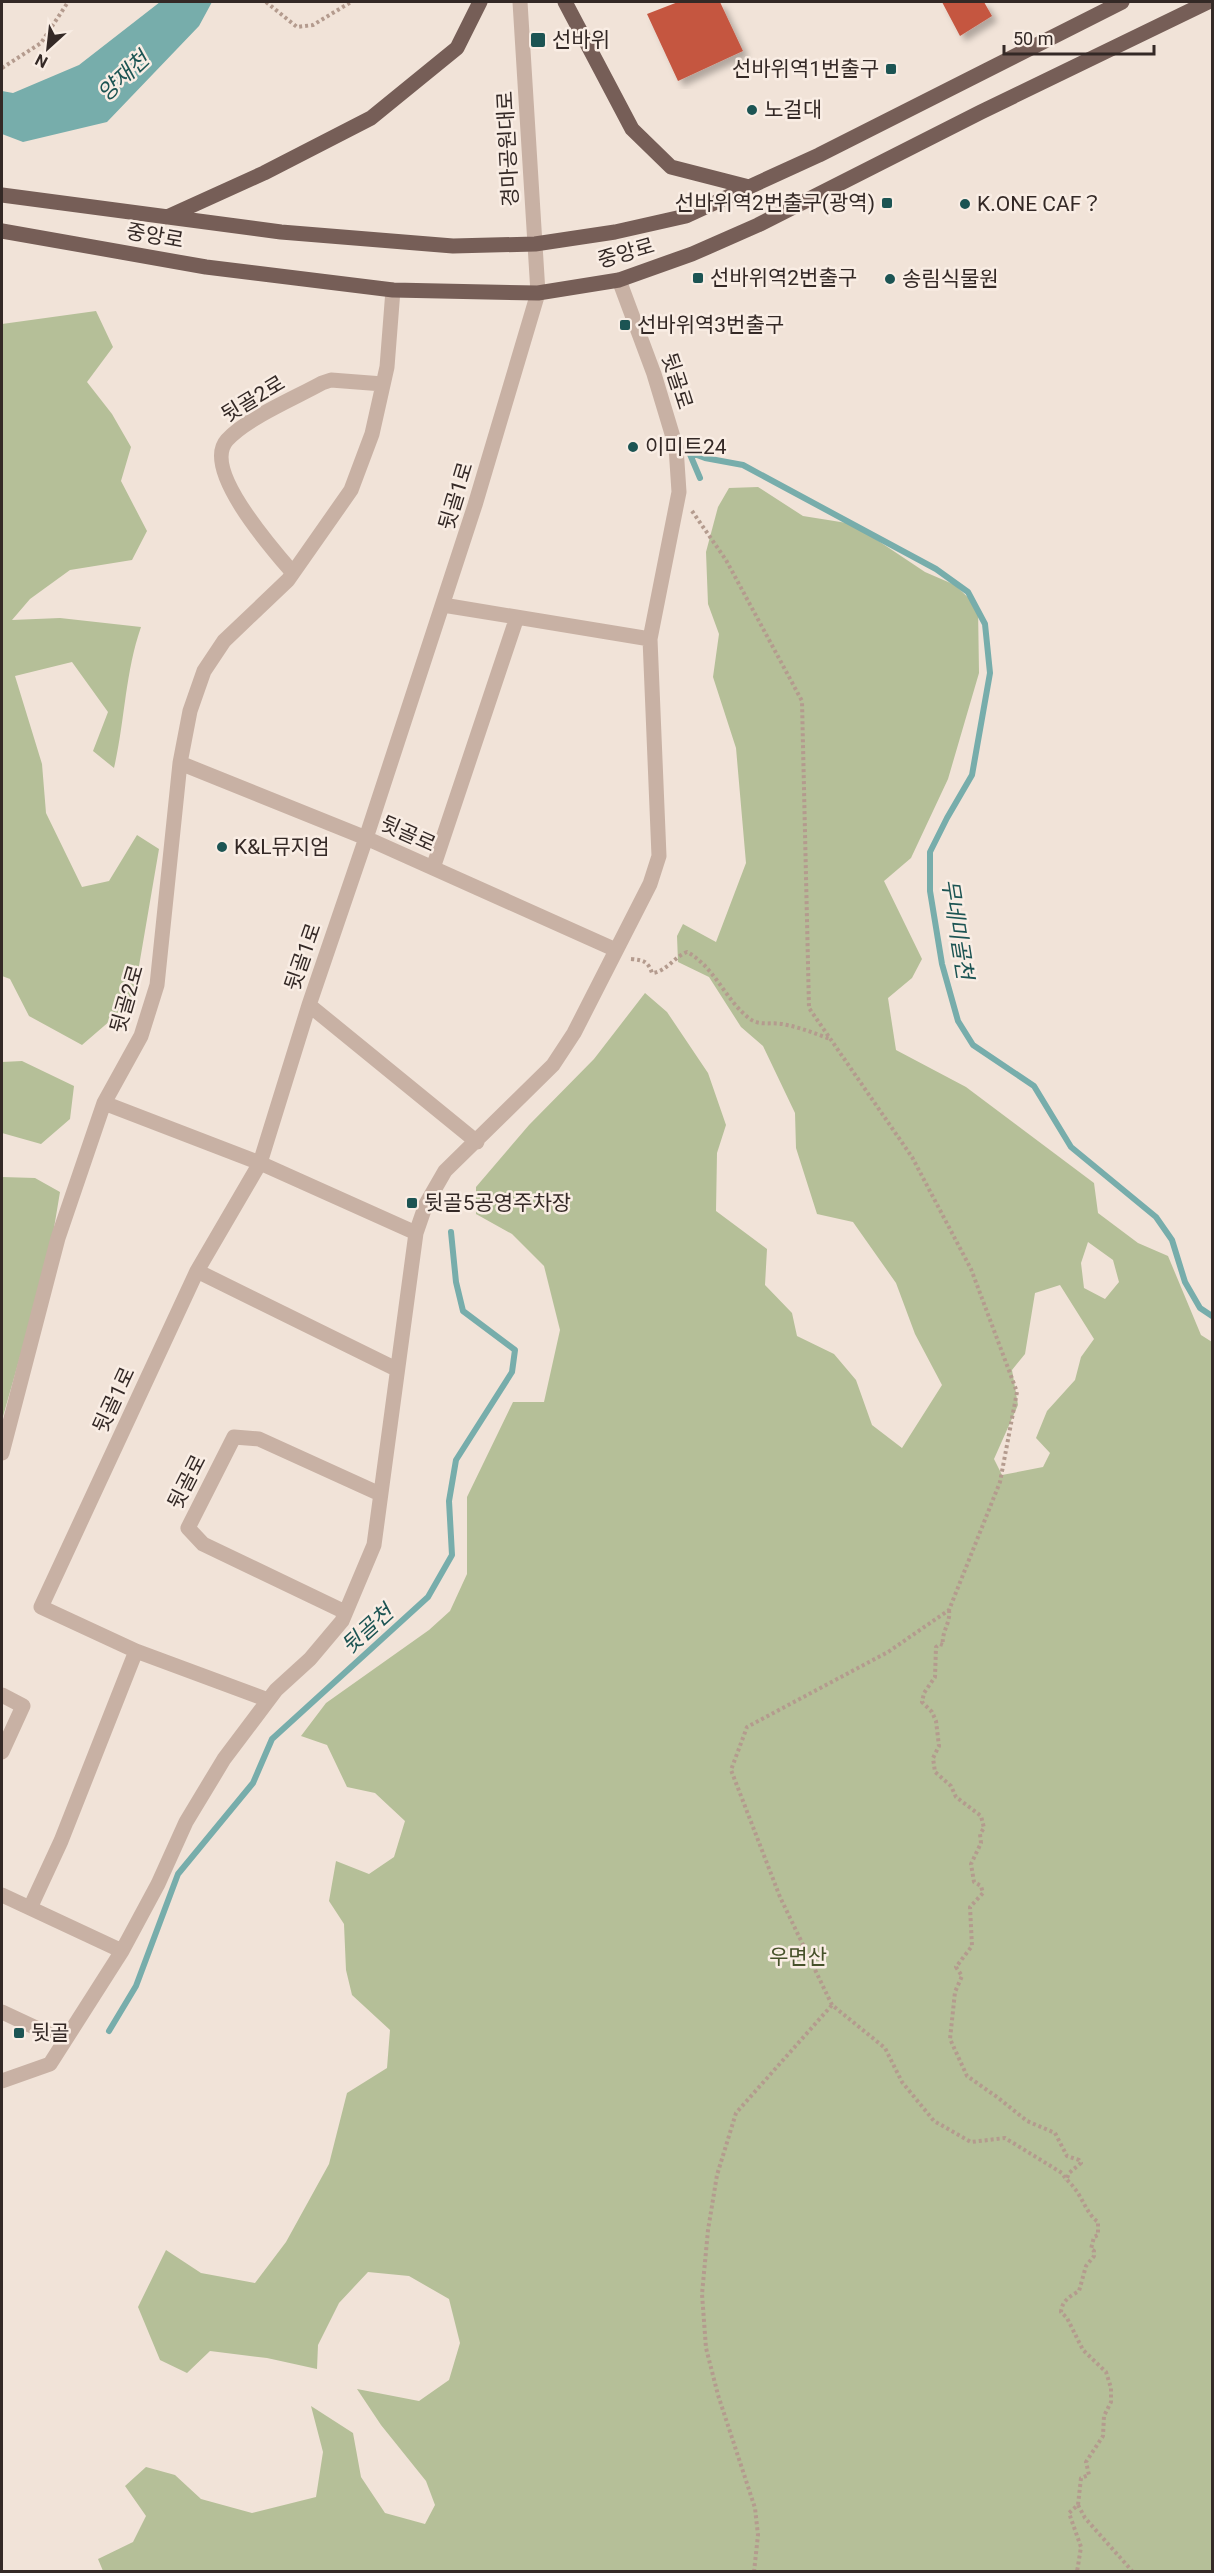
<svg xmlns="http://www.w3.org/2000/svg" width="1214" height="2573" font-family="Roboto,'Noto Sans KR',sans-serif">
<defs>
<filter id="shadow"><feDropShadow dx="5.5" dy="5.5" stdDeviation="3" flood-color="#0004"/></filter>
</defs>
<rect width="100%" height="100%" fill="#f1e3d8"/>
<!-- green -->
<path fill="#b5bf98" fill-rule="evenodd" d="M96 311 113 347 87 382 112 414 131 447 121 481 147 531 132 560 70 570 30 599 12 620 60 618 141 627C125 673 125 721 114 768L93 751 108 712 72 662 15 676 42 764 46 813 82 887 109 881 137 835 159 849 133 1001 82 1045 29 1016 10 979 2 976V324Z
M758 487 803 516 853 524 925 572 955 585 978 607 979 673 948 779 911 858 884 881 922 959 912 978 888 998 896 1050 966 1087 1094 1183 1098 1213 1138 1243 1168 1256 1201 1335 1212 1342V2571H103L98 2559 133 2542 146 2516 125 2486 146 2467 175 2475 201 2499 252 2513 316 2497 323 2452 311 2406 353 2433 361 2477 385 2513 425 2524 435 2505 426 2481 381 2425 357 2389 419 2401 449 2380 460 2343 449 2299 409 2276 368 2272 339 2303 318 2345 317 2369 267 2358 210 2351 187 2373 160 2360 138 2307 166 2250 201 2273 255 2283 286 2242 329 2164 347 2093 387 2068 390 2030 352 1995 346 1970 344 1924 329 1901 336 1861 369 1874 394 1857 405 1821 375 1793 347 1787 327 1745 301 1736 326 1703 429 1630 450 1611 467 1574V1497L513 1402H544L560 1330 544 1266 512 1234 476 1214V1187L529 1125 594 1059 645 993 667 1012 708 1073 726 1125 717 1153 716 1211 767 1249 765 1285 792 1313 797 1336 834 1354 856 1380 872 1425 902 1448 942 1385 915 1334 896 1283 853 1222 817 1214 796 1148 795 1113 763 1046 741 1027 709 977 678 962 677 936 683 924 716 942 746 863 736 748 713 677 719 634 708 604 706 552 718 507 729 488ZM1088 1242 1113 1260 1119 1282 1105 1299 1084 1288 1081 1263ZM1060 1285 1094 1339 1081 1357 1075 1380 1047 1411 1036 1438 1050 1453 1043 1467 1002 1475 994 1459 1018 1405 1012 1370 1025 1354 1035 1293Z
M22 1061 74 1086 70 1119 41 1144 2 1133V1062Z
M2 1177 35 1178 60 1192 50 1252 2 1420Z"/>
<!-- water -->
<path fill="#77adab" d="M160 2H212L199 26 107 122 23 142 2 134V91L13 93 79 65Z"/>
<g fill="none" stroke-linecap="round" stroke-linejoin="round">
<!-- stream -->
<path stroke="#77adab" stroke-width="6" d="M689 452 705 458 743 465 936 569 968 592 985 624 990 673 972 775 947 818 930 852V891L942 964 958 1021 973 1045 1034 1086 1071 1147 1156 1217 1172 1240 1185 1282 1200 1308 1212 1316
M689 452 700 478
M109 2031 136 1986 178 1874 253 1783 272 1739 428 1597 452 1555 449 1501 456 1460 512 1372 515 1350 463 1311 456 1282 451 1232"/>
</g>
<!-- building -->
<path fill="#c55641" filter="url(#shadow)" d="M678 2H720L743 51 678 81 647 14Z
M942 2H984L992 16 960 36Z"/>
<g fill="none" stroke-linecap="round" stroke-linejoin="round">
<!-- path -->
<path stroke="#b49b8e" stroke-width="4" stroke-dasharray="3 3" stroke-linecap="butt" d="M266 2 297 27 313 25 351 2
M2 68 41 43 68 2
M692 511 726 560 802 701 809 1008 912 1157 971 1269 1017 1392 1000 1482 949 1610 888 1652 747 1727 731 1770 780 1897 832 2005 885 2048 902 2082 934 2121 971 2142 1005 2138 1062 2173C1066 2180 1071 2183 1075 2189 1083 2199 1087 2214 1098 2222V2235L1094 2237 1091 2249 1094 2251V2256L1086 2266 1079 2291C1071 2296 1062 2300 1061 2312L1067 2318 1083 2350 1106 2372 1111 2388V2402L1104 2416 1103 2436 1086 2462 1089 2475 1081 2478 1078 2505 1069 2513 1081 2547 1077 2572
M631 959C643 960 648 961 652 973 666 972 674 957 687 952 715 967 725 1000 750 1019 760 1026 771 1022 782 1024 799 1027 814 1033 830 1039
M949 1610C951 1623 941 1632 943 1645L940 1644 936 1647 935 1677 924 1693 922 1702 932 1712 936 1721 939 1746 933 1758 935 1772 951 1786 956 1797 981 1816 984 1828 980 1834 981 1843 971 1864 974 1882 981 1886 983 1893 970 1907 972 1946 956 1967 962 1976 955 1992 950 2039 967 2076 997 2097 1027 2121 1055 2133 1067 2156 1079 2160 1081 2163 1069 2173 1066 2181
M1078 2505 1085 2518 1133 2572
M754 2572 758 2535 755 2508 718 2395 706 2348 702 2294 708 2230 717 2175 736 2113 832 2005"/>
<!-- minor -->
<path stroke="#c8b1a4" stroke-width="15" d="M293 573C274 551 201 469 227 440 247 418 295 398 322 383L331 380 383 384
M443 605 650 639
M180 763 366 838 616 950
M433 868 517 617
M309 1005 477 1142
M104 1103 260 1163 416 1233
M197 1271 396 1369
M2 1453 58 1238 104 1103 141 1036 157 985 180 763 190 711 204 671 224 641 288 580 351 490 372 434 387 367 393 290
M345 1612 203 1544 188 1528 234 1437 259 1439 380 1494
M2 1695 23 1706 2 1752
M268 1700 136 1651 41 1607 197 1271 260 1163 309 1005 366 838 475 505 538 293
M2 1895 122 1951
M30 1908 61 1841 136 1651
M2 2012 64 2041
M2 2081 50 2064 122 1951 158 1884 186 1822 224 1759 276 1690 310 1659 342 1621 374 1545 416 1233 426 1204 445 1171 553 1065 574 1033 650 884 659 856 650 639 679 492 676 447 654 374 619 280"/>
<!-- tertiary -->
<path stroke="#c8b1a4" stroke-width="15" d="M520 2 538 293"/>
<!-- primary -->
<path stroke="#765e57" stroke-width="15" d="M565 2 632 129 671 167 749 187
M2 195 281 232 453 246 535 244 615 232 686 216 749 187 819 155 1122 2
M167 217 264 173 371 118 457 48 480 2
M2 231 206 267 393 290 538 293 619 280 692 254 758 225 981 112 1208 2"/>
</g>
<!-- markers -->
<g fill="#1c5453" stroke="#f9ede4" stroke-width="2">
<rect x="530" y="32" width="16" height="16" rx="3"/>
<rect x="885" y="63" width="12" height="12" rx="3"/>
<circle cx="752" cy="110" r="6"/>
<rect x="881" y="197" width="12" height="12" rx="3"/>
<circle cx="965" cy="204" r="6"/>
<rect x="692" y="272" width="12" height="12" rx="3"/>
<circle cx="890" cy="279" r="6"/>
<rect x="619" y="319" width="12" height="12" rx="3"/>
<circle cx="633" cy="447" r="6"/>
<circle cx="222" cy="847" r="6"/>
<rect x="406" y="1197" width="12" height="12" rx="3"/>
<rect x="13" y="2027" width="12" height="12" rx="3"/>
</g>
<g text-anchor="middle" stroke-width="5" stroke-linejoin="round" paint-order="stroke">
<!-- poi labels -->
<g font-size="21" fill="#342926" stroke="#f9ede4" text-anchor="start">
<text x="552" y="47">선바위</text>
<text x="879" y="76" text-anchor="end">선바위역1번출구</text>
<text x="764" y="117">노걸대</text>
<text x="875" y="210" text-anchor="end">선바위역2번출구(광역)</text>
<text x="977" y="211">K.ONE CAF？</text>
<text x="710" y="285">선바위역2번출구</text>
<text x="902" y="286">송림식물원</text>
<text x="637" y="332">선바위역3번출구</text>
<text x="645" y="454">이미트24</text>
<text x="234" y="854">K&amp;L뮤지엄</text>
<text x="424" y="1210">뒷골5공영주차장</text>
<text x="31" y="2040">뒷골</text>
</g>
<!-- street labels -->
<g font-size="21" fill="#342926" stroke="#f9ede4">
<text transform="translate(508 149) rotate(-93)" y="7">경마공원대로</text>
<text transform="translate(155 236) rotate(10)" y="7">중앙로</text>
<text transform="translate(626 253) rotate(-16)" y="7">중앙로</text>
<text transform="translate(677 381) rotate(72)" y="7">뒷골로</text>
<text transform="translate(253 399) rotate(-31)" y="7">뒷골2로</text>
<text transform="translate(456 496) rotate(-73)" y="7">뒷골1로</text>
<text transform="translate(408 834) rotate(24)" y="7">뒷골로</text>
<text transform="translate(303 957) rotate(-71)" y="7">뒷골1로</text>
<text transform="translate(127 999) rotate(-74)" y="7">뒷골2로</text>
<text transform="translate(114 1400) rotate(-65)" y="7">뒷골1로</text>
<text transform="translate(187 1482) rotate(-63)" y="7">뒷골로</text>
</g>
<!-- park labels -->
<g font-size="21" fill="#46512a" stroke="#f9ede4">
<text x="798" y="1964">우면산</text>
</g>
<!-- water labels -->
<g font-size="22" font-style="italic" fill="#1c5453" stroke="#f9ede4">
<text transform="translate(123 76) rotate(-43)" y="8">양재천</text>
<text transform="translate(958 929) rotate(81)" y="8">무네미골천</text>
<text transform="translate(367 1629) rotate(-42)" y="8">뒷골천</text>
</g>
</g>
<!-- border -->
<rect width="1214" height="2573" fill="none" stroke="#342926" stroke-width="6"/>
<!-- north arrow -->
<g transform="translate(48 48) rotate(207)" stroke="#f9ede4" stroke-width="4.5" paint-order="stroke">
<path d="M0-4.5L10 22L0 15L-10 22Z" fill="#342926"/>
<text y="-9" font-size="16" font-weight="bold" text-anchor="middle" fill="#342926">N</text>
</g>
<!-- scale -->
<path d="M1004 45v9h150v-9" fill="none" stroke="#342926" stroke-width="3"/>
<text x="1013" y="45" font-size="18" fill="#342926" stroke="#f9ede4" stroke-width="4.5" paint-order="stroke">50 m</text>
</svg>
